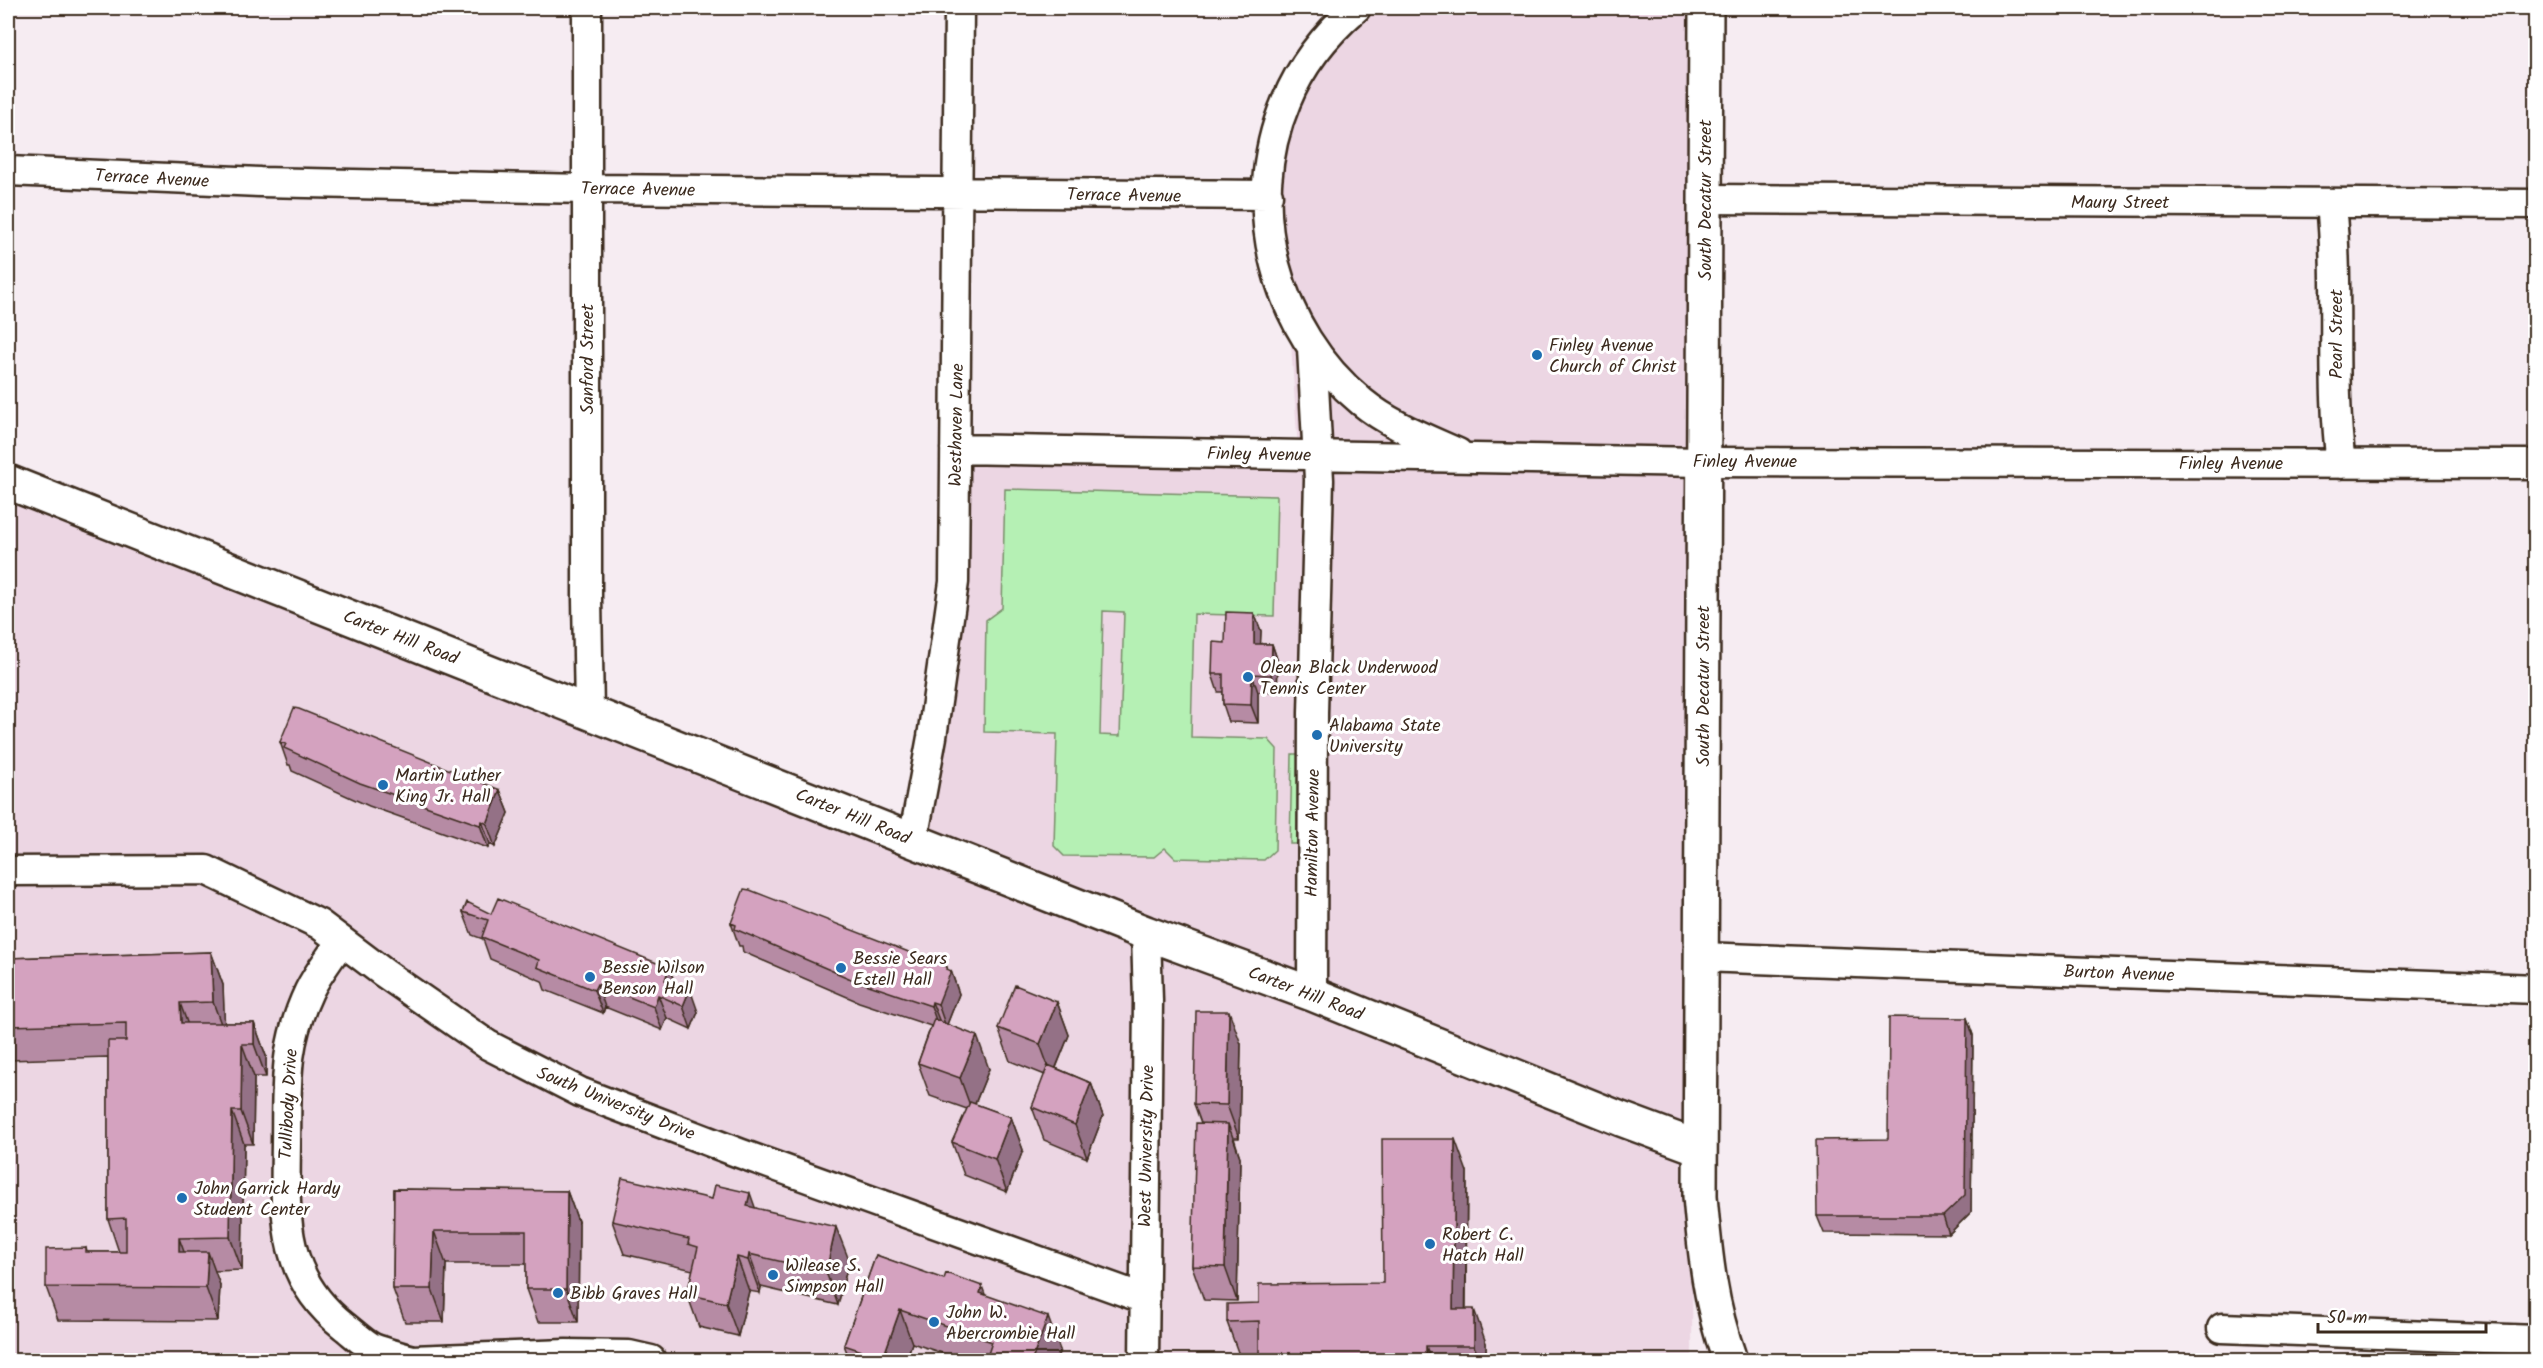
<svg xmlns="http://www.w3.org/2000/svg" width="2543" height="1368" font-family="Kalam,sans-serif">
<rect width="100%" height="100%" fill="#f6ecf2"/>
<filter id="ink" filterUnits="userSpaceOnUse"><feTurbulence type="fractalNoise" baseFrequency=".0167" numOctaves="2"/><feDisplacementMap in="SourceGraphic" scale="12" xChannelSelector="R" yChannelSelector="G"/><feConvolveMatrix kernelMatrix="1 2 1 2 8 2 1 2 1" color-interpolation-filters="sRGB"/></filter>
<g filter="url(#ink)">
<!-- built -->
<path fill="#ecd6e3" d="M1373 8H1699L1692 1360H8V494L919 850 963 456 1299 465 1287 283 1275 224 1278 153 1298 92 1335 40Z"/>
<!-- green -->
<path fill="#b5f0b4" stroke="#788d69" stroke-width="1.5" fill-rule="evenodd" d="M1005 489 1277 496 1274 616 1194 614 1191 737 1268 739 1277 749 1275 850 1264 860 1175 858 1165 848 1154 857 1064 856 1054 846 1057 734 984 732 986 620 1002 608ZM1103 611 1124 612 1120 736 1100 735Z
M1292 754H1299L1297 844H1290Z"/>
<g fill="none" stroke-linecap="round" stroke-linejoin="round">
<!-- minor casing -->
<g stroke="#3b2a1e" stroke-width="33">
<path id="minor" d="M587 8V599L589 711
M1356 8C1327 33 1301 65 1286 102 1242 206 1275 331 1362 402 1390 425 1425 438 1458 453
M8 171 260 182 587 189 1268 195
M1705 199 2536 204
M2331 204C2340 290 2330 378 2341 464
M1312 348 1319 480 1313 713 1312 994
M955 449 1703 462 2536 464
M913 840 932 737 954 582 959 8
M8 871 206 870 319 924 384 973 488 1045 580 1092 739 1153 1145 1299
M341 941C331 957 317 974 309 991 283 1046 287 1086 286 1143 285 1216 281 1277 344 1326 353 1333 363 1343 373 1348 386 1353 400 1356 412 1360
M1702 957 2536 989
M2222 1328 2536 1340
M412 1360 566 1354 629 1355 651 1360
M1144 1360 1148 1001 1146 933"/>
</g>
<!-- major casing -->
<g stroke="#3b2a1e" stroke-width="38">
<path id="major" d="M1706 8 1700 1196C1705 1254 1710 1305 1730 1360
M8 482 1146 933 1312 994 1621 1119 1699 1148"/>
</g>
<!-- minor -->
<use href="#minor" stroke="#fff" stroke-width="28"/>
<!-- major -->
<use href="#major" stroke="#fff" stroke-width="33"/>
</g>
<!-- wall -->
<path fill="#b68ba4" stroke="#3b2a1e" stroke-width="1.5" d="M1254 613 1261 631 1260 644H1272L1278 662 1277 692H1258V723L1229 722 1223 704V692H1218L1212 674 1225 643Z
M280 742 500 790 509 813 495 847 490 844 488 848 369 806 292 771 290 765H288Z
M463 912 491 914 669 968 675 983 698 1012 691 1029 667 1018 662 1030 605 1007 603 1013 545 990 542 981 490 959 483 939 472 935Z
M731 923 947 967V970L951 971 959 994 947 1024 989 1069 975 1104 1011 1117 1023 1150 1007 1192 964 1175 952 1142 967 1109 930 1096 918 1063 931 1026 859 1002 743 952 742 946H739Z
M211 952 223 985 224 1023H254L266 1056V1077H254L253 1144H244L242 1270 214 1271 220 1285 218 1321 58 1320 46 1287 86 1248 87 1252H119L108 1219V1057L8 1060V958Z
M1057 1002 1069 1035 1056 1068 1091 1083 1103 1116 1087 1158 1044 1140 1032 1107 1045 1075 1010 1061 998 1028Z
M1967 1018 1973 1035 1971 1212 1949 1234 1824 1233 1817 1216 1888 1139Z
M1241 1044 1239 1138H1234L1240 1157 1237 1301 1204 1300 1192 1266 1201 1123 1194 1104Z
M1467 1172 1466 1309 1486 1343V1360H1260L1259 1355H1239L1227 1322 1259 1303 1383 1283Z
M394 1189 567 1191 579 1224 578 1322H538L526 1289V1264H446L444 1322H405L393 1289Z
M712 1199 756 1208 849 1260 838 1305 761 1287 760 1293 749 1291 738 1336 699 1327 687 1294 693 1270 624 1254 612 1221Z
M876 1255 985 1295 1060 1350 1056 1360H963L912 1343 906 1360H850L844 1345Z"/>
<!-- shaded-wall -->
<path fill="#947186" stroke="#3b2a1e" stroke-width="1.5" d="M1254 613 1261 631 1260 661 1254 644Z
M1272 644 1278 662 1277 692 1271 675Z
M1252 674 1258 692V723L1251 705Z
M500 790 509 813 495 847 487 824Z
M482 821 490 844 488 848 480 825Z
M211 952 223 985 225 1035 213 1002Z
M947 967 949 975 951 971 959 994 946 1027 938 1004Z
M669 968 678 991 673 1003 665 980Z
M597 984 605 1007 603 1013 594 990Z
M690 989 698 1012 691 1029 683 1006Z
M658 995 667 1018 662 1030 654 1007Z
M932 1002 941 1025 939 1029 931 1006Z
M1057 1002 1069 1035 1052 1077 1040 1044Z
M180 1003 192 1036 181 1023Z
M1229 1011 1241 1044 1239 1138 1227 1105Z
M1967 1018 1973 1035 1971 1212 1949 1234 1943 1216Z
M254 1023 266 1056V1077L254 1044Z
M977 1036 989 1069 972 1111 960 1078Z
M242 1044 254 1077 253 1144 241 1111Z
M1091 1083 1103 1116 1087 1158 1075 1125Z
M232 1111 244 1144 242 1270 230 1237Z
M1011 1117 1023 1150 1007 1192 995 1159Z
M1228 1124 1240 1157 1237 1301 1225 1267Z
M1455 1139 1467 1172 1465 1343 1453 1309Z
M567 1191 579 1224 578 1322 566 1289Z
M750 1193 762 1227 747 1206Z
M836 1227 849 1260 838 1305 826 1272Z
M434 1231 446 1264 444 1322 432 1289Z
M179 1238 191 1271 179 1252Z
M208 1252 220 1285 218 1321 206 1288Z
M749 1254 761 1287 760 1293 748 1260Z
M737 1257 749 1291 738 1336 726 1303Z
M982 1286 994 1319 980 1293Z
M1474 1309 1486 1343V1360H1480L1474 1346Z
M900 1310 912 1343 906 1360H884L883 1358Z
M1048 1317 1060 1350 1056 1360H1032Z
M1426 1346 1431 1360H1427L1426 1358Z"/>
<!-- building -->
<path fill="#d4a2bf" stroke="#3b2a1e" stroke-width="1.5" d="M1226 612 1254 613V644H1272L1271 675 1252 674 1251 705 1223 704V674H1212L1213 642 1225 643Z
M294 708 299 709 500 790 487 824 482 821 480 825 360 783 284 748 286 744 280 742Z
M744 889 750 890 947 967 946 969 951 971 938 1004 932 1002 931 1006 851 979 735 929 736 925 731 923Z
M498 898 669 968 665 980 690 989 683 1006 658 995 654 1007 597 984 594 990 537 967 539 960 482 937 488 920 463 912 467 902 491 914Z
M211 952 213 1002 180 1003 181 1023H254V1044H242L241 1111H232L230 1237 179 1238V1252H208L206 1288 46 1287V1249L86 1248V1252H126V1218L108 1219V1041H126V1023L8 1026V958Z
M1015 985 1057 1002 1040 1044 998 1028Z
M1196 1011H1229L1227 1105 1194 1104Z
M1889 1017 1967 1018 1965 1195 1943 1216H1817L1816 1140 1888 1139Z
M934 1019 977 1036 960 1078 918 1063Z
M1048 1065 1091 1083 1075 1125 1032 1107Z
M970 1102 1011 1117 995 1159 952 1142Z
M1196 1123 1228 1124 1225 1267 1192 1266Z
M1382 1139H1455L1453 1309H1474V1346H1426V1358L1259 1359V1321L1227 1322V1304L1259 1303V1284L1383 1283Z
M622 1178 712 1199 715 1185 750 1193 747 1206 836 1227 826 1272 749 1254 748 1260 737 1257 726 1303 687 1294 698 1247 688 1244 689 1239 612 1221Z
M394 1189 567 1191 566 1289H526V1231H434L432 1289H393Z
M876 1255 944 1279 946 1273 982 1286 980 1293 1048 1317 1032 1360H986L992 1342 900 1310 883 1358 844 1345Z"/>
</g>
<!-- markers -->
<g fill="#1f6fb2" stroke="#fff" stroke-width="2">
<circle cx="1537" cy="355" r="6"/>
<circle cx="1248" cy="677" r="6"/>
<circle cx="1317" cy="735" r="6"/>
<circle cx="383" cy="785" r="6"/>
<circle cx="841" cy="968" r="6"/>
<circle cx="590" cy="977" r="6"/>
<circle cx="182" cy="1198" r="6"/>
<circle cx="1430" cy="1244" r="6"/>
<circle cx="773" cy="1275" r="6"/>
<circle cx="558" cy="1293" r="6"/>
<circle cx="934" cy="1322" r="6"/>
</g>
<g text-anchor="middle" stroke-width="6" stroke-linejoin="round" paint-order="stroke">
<!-- street labels -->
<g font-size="18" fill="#3b2a1e" stroke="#fff">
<text transform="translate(152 178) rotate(3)" y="6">Terrace Avenue</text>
<text transform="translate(638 189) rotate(1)" y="6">Terrace Avenue</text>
<text transform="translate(1124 195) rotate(1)" y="6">Terrace Avenue</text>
<text transform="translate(1705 200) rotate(-90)" y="6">South Decatur Street</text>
<text x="2120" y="208">Maury Street</text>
<text transform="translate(2336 334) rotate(-90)" y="6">Pearl Street</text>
<text transform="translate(587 359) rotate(-90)" y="6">Sanford Street</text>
<text transform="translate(956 425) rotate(-89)" y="6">Westhaven Lane</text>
<text transform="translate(1259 454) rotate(1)" y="6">Finley Avenue</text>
<text x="1745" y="467">Finley Avenue</text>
<text x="2231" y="469">Finley Avenue</text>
<text transform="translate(401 637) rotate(21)" y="6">Carter Hill Road</text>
<text transform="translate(1703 686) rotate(-90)" y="6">South Decatur Street</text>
<text transform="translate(853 816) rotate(22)" y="6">Carter Hill Road</text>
<text transform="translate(1312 833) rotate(-89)" y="6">Hamilton Avenue</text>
<text transform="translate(2119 973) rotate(2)" y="6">Burton Avenue</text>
<text transform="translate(1306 993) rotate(21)" y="6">Carter Hill Road</text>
<text transform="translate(616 1103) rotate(22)" y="6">South University Drive</text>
<text transform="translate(288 1104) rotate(-87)" y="6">Tullibody Drive</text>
<text transform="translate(1146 1146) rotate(-89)" y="6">West University Drive</text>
</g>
<!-- poi labels -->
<g font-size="18" fill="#3b2a1e" stroke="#fff" text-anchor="start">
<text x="1549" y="351">Finley Avenue<tspan x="1549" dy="21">Church of Christ</tspan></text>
<text x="1260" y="673">Olean Black Underwood<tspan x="1260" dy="21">Tennis Center</tspan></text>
<text x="1329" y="731">Alabama State<tspan x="1329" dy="21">University</tspan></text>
<text x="395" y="781">Martin Luther<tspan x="395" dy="21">King Jr. Hall</tspan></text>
<text x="853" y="964">Bessie Sears<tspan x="853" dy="21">Estell Hall</tspan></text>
<text x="602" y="973">Bessie Wilson<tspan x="602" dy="21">Benson Hall</tspan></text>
<text x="194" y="1194">John Garrick Hardy<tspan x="194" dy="21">Student Center</tspan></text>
<text x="1442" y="1240">Robert C.<tspan x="1442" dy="21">Hatch Hall</tspan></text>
<text x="785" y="1271">Wilease S.<tspan x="785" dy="21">Simpson Hall</tspan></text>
<text x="570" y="1299">Bibb Graves Hall</text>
<text x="946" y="1318">John W.<tspan x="946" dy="21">Abercrombie Hall</tspan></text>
</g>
</g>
<!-- margin -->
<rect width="2543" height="1368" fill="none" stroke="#fff" stroke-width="30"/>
<rect x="15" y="15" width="2513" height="1338" fill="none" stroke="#3b2a1e" stroke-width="2" filter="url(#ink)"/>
<!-- scale -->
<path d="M2318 1323v9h168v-9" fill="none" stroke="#3b2a1e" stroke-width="3"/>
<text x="2327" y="1323" font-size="18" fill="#3b2a1e" stroke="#ffffff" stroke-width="4.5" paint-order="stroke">50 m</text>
</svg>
